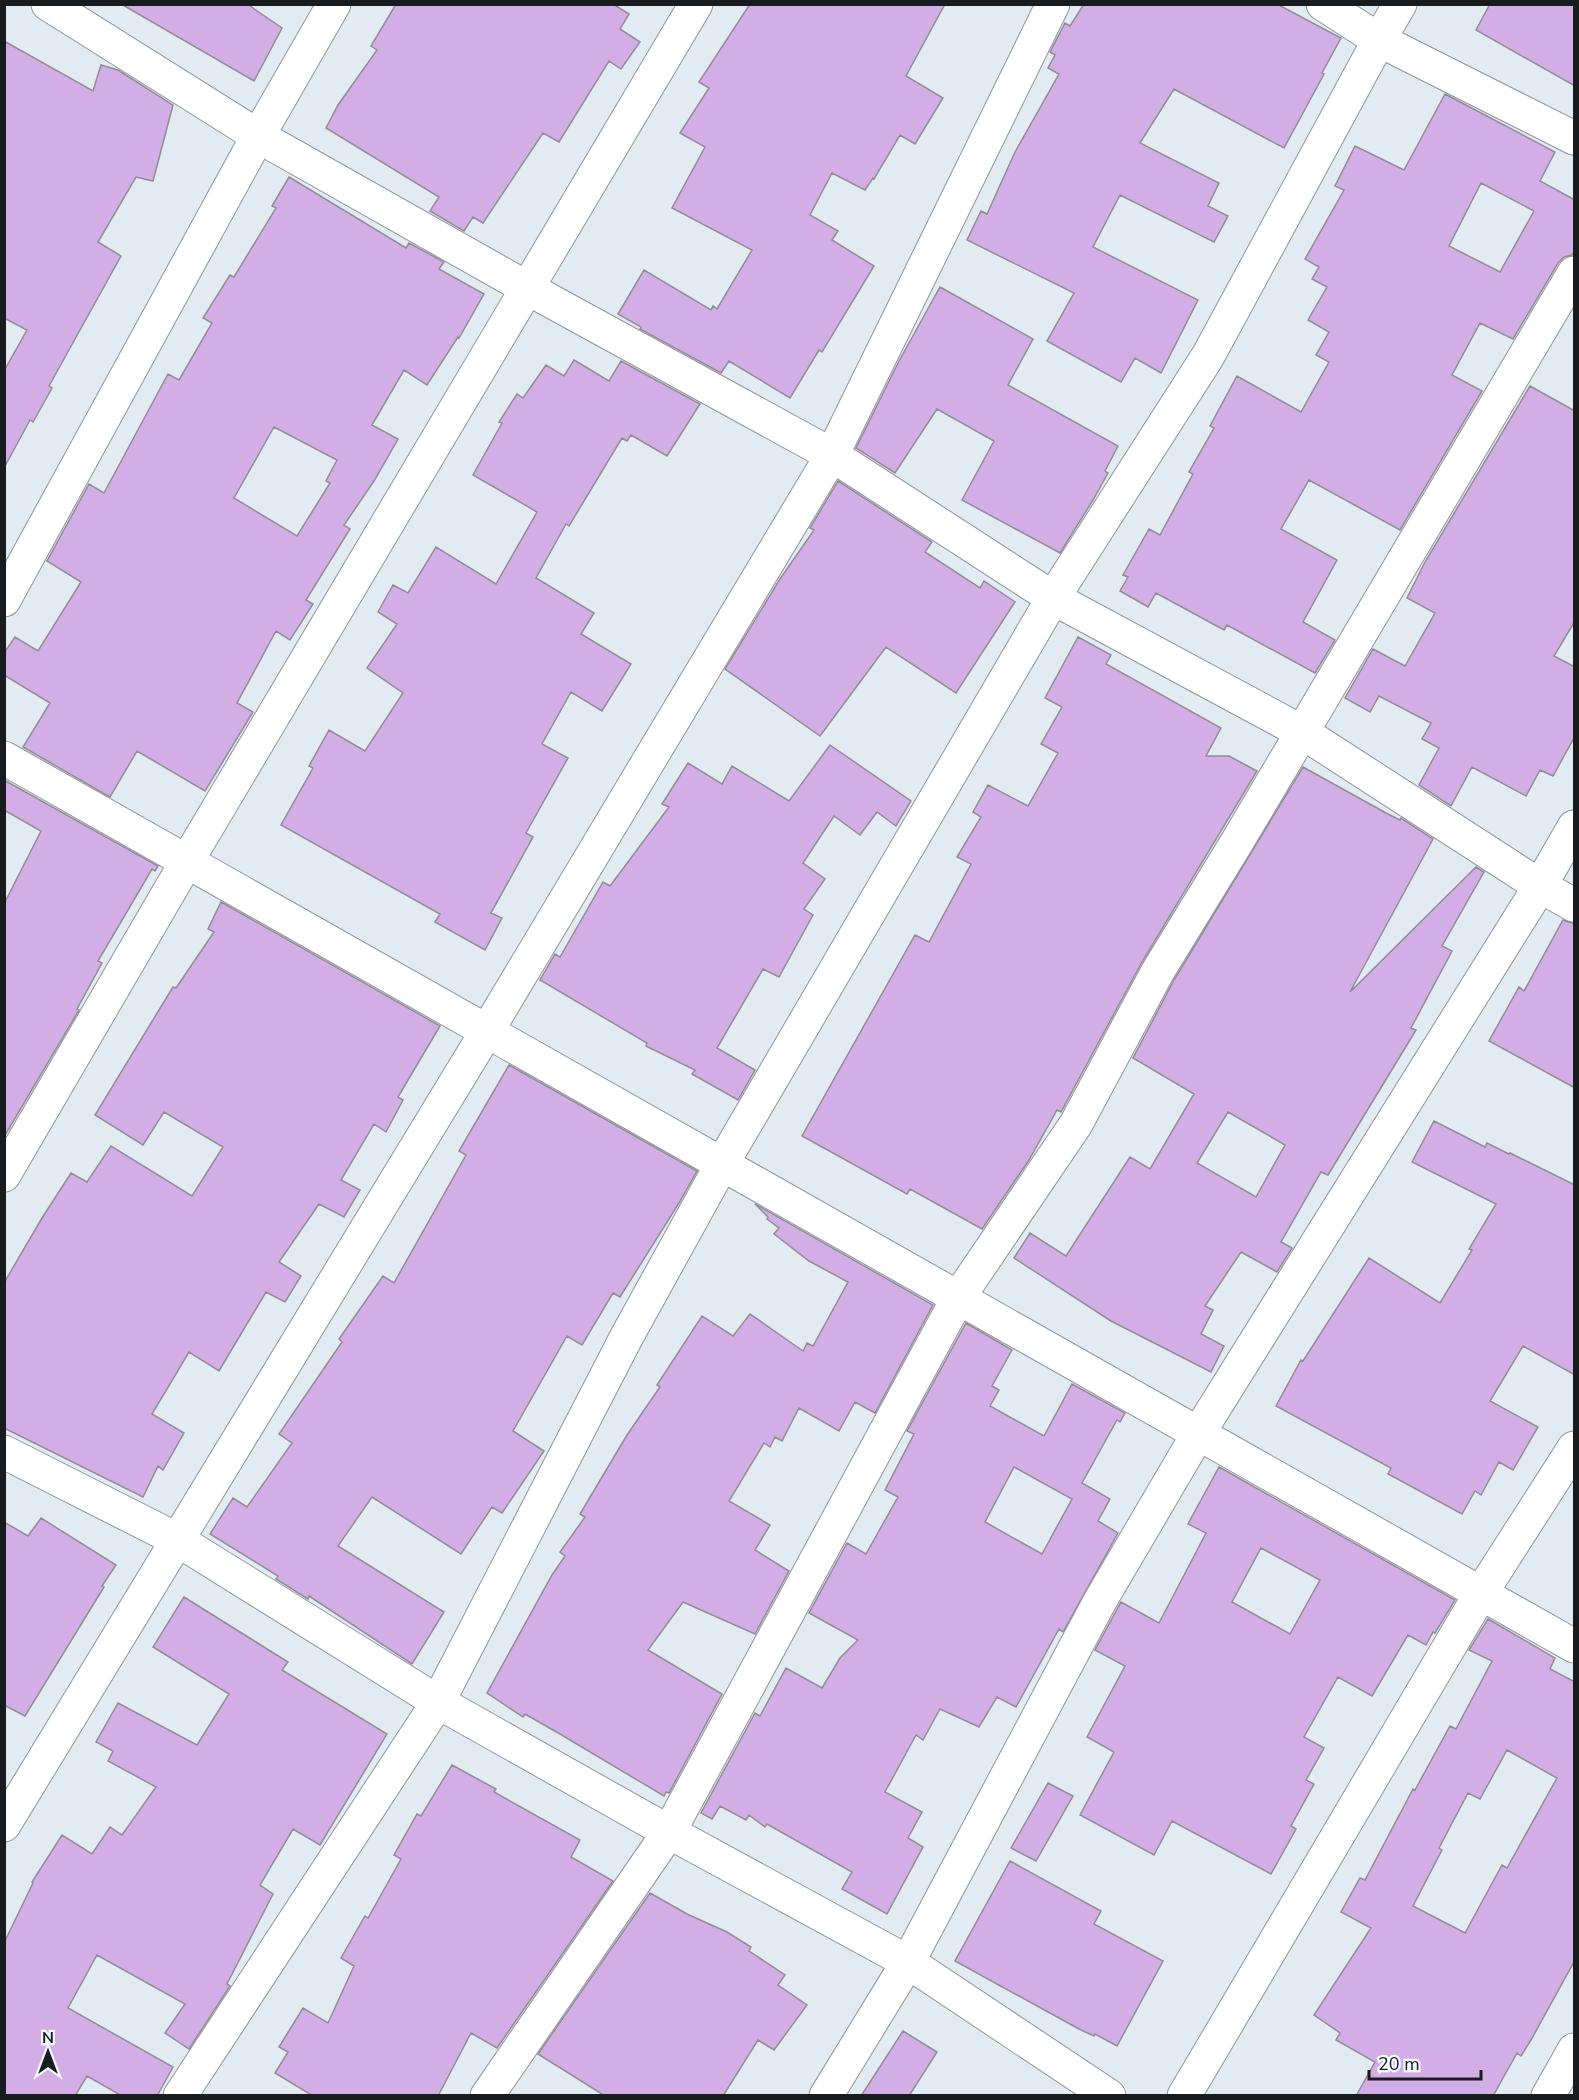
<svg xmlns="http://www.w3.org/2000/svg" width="1579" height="2100" font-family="'Nunito Sans',sans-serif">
<rect width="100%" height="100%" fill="#e3ebf2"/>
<!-- building -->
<path fill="#d3ade6" stroke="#928d94" stroke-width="1.5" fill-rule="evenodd" d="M121 4H247L282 28 254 81Z
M396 4H613L629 14 620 29 640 42 621 69 609 61 559 142 543 133 483 223 473 217 464 231 430 211 439 197 326 128 338 105 377 50 371 46Z
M750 4H945L906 76 943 98 915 144 900 135 874 179 873 178 865 190 832 173 810 215 838 231 832 240 874 266 822 352 819 350 790 398 729 361 721 373 640 329 641 327 618 314 644 270 711 310 713 306 717 309 752 250 672 208 705 147 680 133 709 88 699 82Z
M1084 4H1277L1341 38 1322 73 1324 74 1284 148 1174 89 1140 143 1219 183 1208 206 1228 216 1214 242 1120 195 1093 247 1198 300 1161 373 1135 358 1121 382 1047 341 1074 293 967 240 981 211 987 214 1015 152 1059 74 1048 68 1055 55 1050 52 1065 23 1070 26Z
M1490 4H1575V86L1476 30Z
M4 41 93 91 101 65 118 70 173 105 153 181 136 177 98 242 121 256 49 386 52 388 33 422 30 420 4 468V371L27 330 4 318Z
M1445 94 1555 152 1540 181 1575 200V250L1572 255 1564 257 1558 263 1513 339 1480 323 1452 375 1482 391 1400 530 1309 480 1281 529 1337 560 1303 622 1335 640 1315 673 1227 625 1224 630 1156 593 1148 607 1120 591 1128 577 1123 575 1149 529 1160 535 1193 474 1189 472 1214 428 1210 426 1237 376 1301 412 1329 362 1316 355 1329 332 1308 320 1327 287 1312 279 1319 267 1305 259 1344 190 1335 186 1355 146 1404 170ZM1481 183 1534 211 1500 272 1449 246Z
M289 177 406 248 409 243 444 262 439 269 484 294 459 338 458 337 427 385 404 370 372 425 398 439 374 481 344 525 350 529 306 600 313 604 290 640 276 631 237 703 253 712 205 791 137 751 110 797 23 747 50 703 4 675V653L15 637 38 651 81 582 47 561 89 484 104 493 168 374 179 380 212 323 203 318 230 275 234 277 276 208 272 206ZM274 427 337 460 326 481 330 483 297 536 234 498Z
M940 287 1033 339 1008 385 1118 446 1105 471 1108 473 1093 500 1060 553 962 500 994 441 937 409 895 473 856 448 899 361Z
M574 360 609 381 621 361 700 404 667 456 631 435 627 441 622 438 569 526 566 524 536 578 594 613 581 634 631 664 602 711 571 692 542 744 568 758 526 833 533 837 491 913 502 918 485 950 435 922 440 914 281 825 313 768 309 766 329 730 365 751 403 693 367 668 397 624 378 612 393 585 408 593 436 547 496 584 537 512 473 475 502 423 499 422 517 394 523 398 546 365 564 376Z
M1530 386 1575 411V621L1554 656 1575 667V736L1553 776 1540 770 1526 796 1472 767 1451 806 1419 785 1439 748 1422 739 1431 723 1379 696 1370 712 1345 698 1373 649 1405 666 1435 613 1407 598 1425 562Z
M838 481 932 542 925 552 980 588 984 581 1015 602 956 693 886 647 820 736 725 669 780 579 814 530 810 528Z
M1078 637 1111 655 1106 664 1221 728 1206 756H1229L1257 771 1142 962 1061 1112 1057 1110 1029 1160 982 1229 910 1189 907 1194 802 1136 915 935 929 942 971 864 957 857 981 817 973 812 988 785 1028 806 1058 753 1041 744 1062 707 1045 698Z
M830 745 911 801 896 826 877 812 860 835 834 816 803 863 825 879 804 909 813 915 779 977 763 969 717 1048 755 1070 738 1100 692 1074 695 1070 646 1046 647 1043 540 980 555 954 560 957 603 882 610 886 669 807 662 804 688 763 722 784 732 766 789 801Z
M1303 767 1386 813 1400 820 1401 818 1433 839 1350 992 1476 867 1484 872 1442 946 1452 951 1411 1028 1416 1030 1328 1175 1321 1172 1281 1242 1292 1248 1277 1272 1241 1252 1205 1306 1213 1310 1201 1334 1224 1346 1211 1372 1111 1321 1014 1258 1030 1233 1066 1256 1130 1157 1150 1169 1194 1094 1133 1058 1174 980ZM1228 1112 1285 1145 1256 1197 1197 1163Z
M4 780 158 866 155 871 152 869 98 961 102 963 77 1009 79 1010 4 1137 5 902 41 831 4 810Z
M221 902 440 1026 398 1097 403 1100 386 1132 374 1124 341 1180 360 1190 344 1217 319 1204 279 1262 301 1276 285 1302 266 1292 219 1371 189 1352 152 1414 184 1433 163 1470 158 1466 143 1497 4 1428V1283L42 1218 71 1173 87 1182 111 1146 192 1196 223 1147 164 1112 143 1145 95 1115 173 987 176 988 214 932 208 929Z
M1563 920 1575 924V1088L1489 1041 1519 987 1524 991Z
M509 1065 697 1171 679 1203 620 1297 613 1293 582 1345 567 1336 513 1431 544 1451 502 1513 492 1507 461 1554 372 1497 338 1546 444 1612 412 1664 309 1596 308 1599 276 1579 278 1576 210 1534 233 1498 247 1507 292 1443 279 1434 342 1342 339 1339 383 1276 394 1283 466 1155 459 1151Z
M1434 1121 1485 1147 1487 1143 1509 1154 1510 1153 1575 1185V1375L1523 1346 1490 1401 1538 1427 1513 1470 1499 1462 1481 1495 1475 1491 1462 1514 1388 1474 1391 1468 1276 1406 1301 1360 1303 1361 1369 1258 1440 1303 1472 1250 1469 1249 1496 1204 1412 1162Z
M755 1204 933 1305 875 1413 855 1402 839 1431 799 1408 782 1441 775 1437 770 1447 764 1443 729 1501 770 1525 755 1550 789 1571 755 1634 683 1602 648 1650 722 1694 669 1793 666 1792 664 1796 560 1734 525 1714 523 1717 487 1693 552 1575 565 1556 560 1552 585 1517 580 1514 627 1435 660 1387 657 1385 702 1316 733 1336 750 1314 803 1351 807 1343 813 1346 848 1282 809 1261 774 1234 779 1228 767 1219 768 1217Z
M966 1323 1012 1350 992 1386 999 1390 990 1406 1044 1436 1072 1384 1125 1413 1120 1422 1117 1420 1082 1483 1110 1499 1098 1521 1118 1533 1063 1632 1059 1629 1016 1707 997 1697 979 1727 940 1709 923 1740 916 1735 885 1792 922 1812 908 1838 923 1847 887 1914 842 1889 852 1872 767 1824 765 1827 749 1815 746 1820 720 1806 712 1819 701 1813 755 1713 760 1716 786 1668 822 1688 840 1658 858 1640 809 1613 847 1543 866 1554 898 1497 885 1490 914 1434 907 1431ZM1014 1467 1072 1499 1042 1554 985 1522Z
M1219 1467 1455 1600 1435 1633 1433 1632 1426 1645 1408 1635 1372 1696 1338 1677 1304 1737 1324 1748 1306 1780 1314 1784 1291 1826 1296 1829 1271 1874 1172 1821 1154 1855 1080 1815 1114 1752 1087 1737 1125 1666 1095 1650 1121 1602 1159 1623 1206 1533 1188 1524ZM1261 1548 1320 1580 1290 1634 1232 1602Z
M41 1518 116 1565 102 1586 104 1587 25 1716 4 1705V1522L28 1536Z
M184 1597 288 1662 282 1670 387 1734 320 1845 293 1829 260 1885 273 1894 227 1984 230 1986 189 2049 165 2033 185 2004 97 1955 68 2008 173 2067 157 2096H122L87 2076 75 2096H4V1943L33 1883 32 1882 62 1835 92 1854 110 1827 122 1835 156 1787 108 1761 113 1751 96 1742 118 1703 197 1745 229 1694 153 1647Z
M1488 1619 1555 1658 1550 1669 1575 1682V1960L1531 2040 1521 2056 1517 2053 1493 2096H1356L1375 2062 1336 2040 1340 2033 1314 2015 1371 1928 1341 1912 1360 1878 1365 1880 1413 1789 1415 1790 1450 1726 1456 1729 1492 1661 1469 1650ZM1507 1750 1557 1778 1507 1868 1502 1865 1465 1933 1413 1906 1442 1850 1439 1848 1468 1793 1480 1799Z
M452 1765 496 1789 494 1792 580 1840 571 1857 613 1881 497 2048 471 2033 438 2096H313L275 2073 288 2052 279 2047 303 2008 328 2023 354 1966 341 1958 365 1916 368 1918 401 1859 394 1855 417 1814 421 1816Z
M1048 1783 1073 1796 1036 1861 1011 1848Z
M1010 1861 1101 1911 1094 1924 1163 1961 1117 2046 1095 2034 1094 2036 1079 2029 955 1961Z
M650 1893 687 1914 727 1932 751 1947 749 1951 785 1975 778 1985 807 2005 774 2050 758 2040 723 2096H605L538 2054Z
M903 2031 937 2052 909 2096H861Z"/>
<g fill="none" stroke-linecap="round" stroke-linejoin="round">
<!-- minor casing -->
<g stroke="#8e959b" stroke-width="35">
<path id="minor" d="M48 4 258 136 527 288 832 455 1053 598 1302 732 1540 886 1574 905
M1323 4 1379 40 1574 138
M4 600 258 136 334 4
M4 758 1574 1646
M4 1175 187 861 696 4
M4 1452 176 1539 438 1702 669 1832 908 1962 1109 2096
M4 1825 487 1031 832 455 1053 4
M180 2096 438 1702 627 1336 722 1164 1053 598 1208 356 1379 40 1400 4
M487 2096 669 1832 958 1298 1076 1124 1158 971 1237 842 1574 273
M826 2096 908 1962 1100 1601 1198 1434 1540 886 1574 827
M1184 2096 1481 1593 1574 1448
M1548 2096 1574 2050"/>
</g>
<!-- minor -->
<use href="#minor" stroke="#fff" stroke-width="33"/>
</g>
<!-- border -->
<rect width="1579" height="2100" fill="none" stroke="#191c1e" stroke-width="12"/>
<!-- north arrow -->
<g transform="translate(48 2052)" stroke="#f1f8fe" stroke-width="4.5" paint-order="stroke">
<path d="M0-4.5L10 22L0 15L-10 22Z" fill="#191c1e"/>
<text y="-9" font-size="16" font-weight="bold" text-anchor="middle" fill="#191c1e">N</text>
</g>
<!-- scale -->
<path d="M1369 2070v9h112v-9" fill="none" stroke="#191c1e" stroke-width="3"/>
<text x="1378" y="2070" font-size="18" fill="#191c1e" stroke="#f1f8fe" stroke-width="4.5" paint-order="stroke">20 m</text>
</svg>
